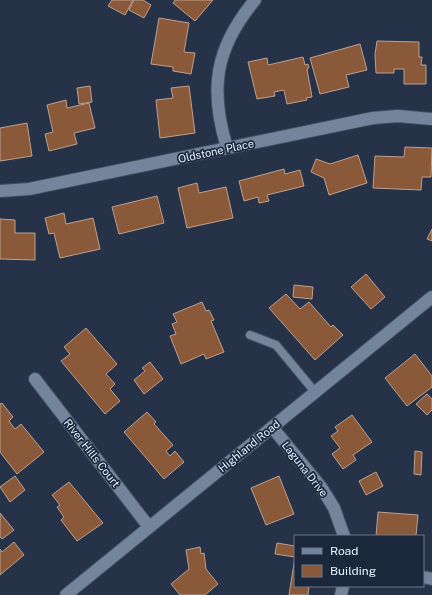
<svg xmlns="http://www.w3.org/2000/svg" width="432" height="595" font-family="'Public Sans',sans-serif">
<rect width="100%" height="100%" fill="#253247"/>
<!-- building -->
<path fill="#895939" stroke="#bda190" d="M112 0H133L125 15 108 6Z
M134 0H143L151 5 144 18 129 10Z
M175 0H213L195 21 173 3Z
M159 18 189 23 184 52 195 53 191 74 173 71V67L151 64Z
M377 41 419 42V57H422L421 65H426V84H404V69H394V73H376L375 54Z
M360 44 367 70 346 75 349 87 320 94 310 58Z
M303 57 305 65 308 64 309 68 307 69 312 97 306 98 307 100 287 104 284 90 274 92 275 96 257 99 248 62 267 58 268 65Z
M90 86 92 102 79 104 77 88Z
M189 86 195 133 160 138 156 100 173 98 171 88Z
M66 100 67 108 89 103 95 128 74 133 77 144 49 151 45 134 53 132 47 105Z
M27 123 32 156 0 161V128Z
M405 147 432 148 431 177H422L421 190 373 188 375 156 404 157Z
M358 155 367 183 329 195 324 178 311 172 316 159 330 164Z
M284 169 285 174 300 170 304 186 267 195 269 201 259 203 258 197 244 201 239 181Z
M197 183 199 193 226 187 233 218 187 228 178 188Z
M157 196 164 223 119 234 112 207Z
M64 213 66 224 93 218 100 249 60 258 54 233 49 234 45 218Z
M0 219 15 220V233H35V260L0 259Z
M432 229V241L427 239Z
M366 274 385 297 371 309 351 287Z
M294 285 313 287 312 299 293 297Z
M286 294 300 309 309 302 331 327 333 325 343 335 315 360 269 308Z
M202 302 206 311 209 310 214 320 211 321 224 352 206 359 204 354 181 364 170 336 176 334 172 324 177 322 173 314Z
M86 328 117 364 106 374 115 384 110 389 120 401 105 414 61 361 70 354 64 347Z
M415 354 432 376V387L407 406 385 378Z
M150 362 163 379 144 394 134 380 145 371 142 368Z
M427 394 432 399V410L427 415 416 404Z
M2 403 13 417 9 421 15 429 21 424 44 452 17 474 0 452V404Z
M147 412 156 422 154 424 173 445 166 451 170 456 175 451 184 462 164 479 124 432Z
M352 415 372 442 353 455 356 460 343 469 332 454 340 448 331 436 338 431 335 427Z
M415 451 422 452 421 475 414 474Z
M376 472 383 486 366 495 359 481Z
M15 476 25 490 10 502 0 487Z
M279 476 294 514 266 525 251 488Z
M69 482 103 523 77 541 61 520 64 517 57 507 60 505 52 495Z
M378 512 418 515 416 536H376Z
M0 513 14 530 2 539 0 537Z
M14 542 24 555 0 575V549L2 552Z
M277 543 295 546V586H309L308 595H289L295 557 275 554Z
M200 547 201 554 204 553 206 569 218 584 205 595H180L171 584 189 569 186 550Z"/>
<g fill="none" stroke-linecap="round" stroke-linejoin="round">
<!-- lane casing -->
<g stroke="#424e5f" stroke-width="10">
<path id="lane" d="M250 335 276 345 315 392"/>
</g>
<!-- street casing -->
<g stroke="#424e5f" stroke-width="14">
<path id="street" d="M227 148C209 89 215 48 255 0
M0 191 29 189 373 118 398 116 432 119
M35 379 149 527
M272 427 321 487 334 508 344 536
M423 577 432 579
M66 595 432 297
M341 595 343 586"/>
</g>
<!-- lane -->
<use href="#lane" stroke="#74849c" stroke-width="8"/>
<!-- street -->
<use href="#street" stroke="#74849c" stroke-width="12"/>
</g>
<g text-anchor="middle" stroke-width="3.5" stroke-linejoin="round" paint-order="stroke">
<!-- street labels -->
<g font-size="11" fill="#e8f1fe" stroke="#1b283c">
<text transform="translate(216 151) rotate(-12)" y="4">Oldstone Place</text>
<text transform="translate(249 446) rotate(-39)" y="4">Highland Road</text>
<text transform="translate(92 453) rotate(52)" y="4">River Hills Court</text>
<text transform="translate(305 469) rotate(52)" y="4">Laguna Drive</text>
</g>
</g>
<!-- legend -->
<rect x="294" y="535" width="130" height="52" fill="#1b283c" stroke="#6d788a"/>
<rect x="302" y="548" width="20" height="6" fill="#74849c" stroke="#6d788a"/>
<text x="330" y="555" font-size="12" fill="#e8f1fe">Road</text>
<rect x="302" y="565" width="20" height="12" fill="#895939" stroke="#6d788a"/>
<text x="330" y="575" font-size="12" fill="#e8f1fe">Building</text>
</svg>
